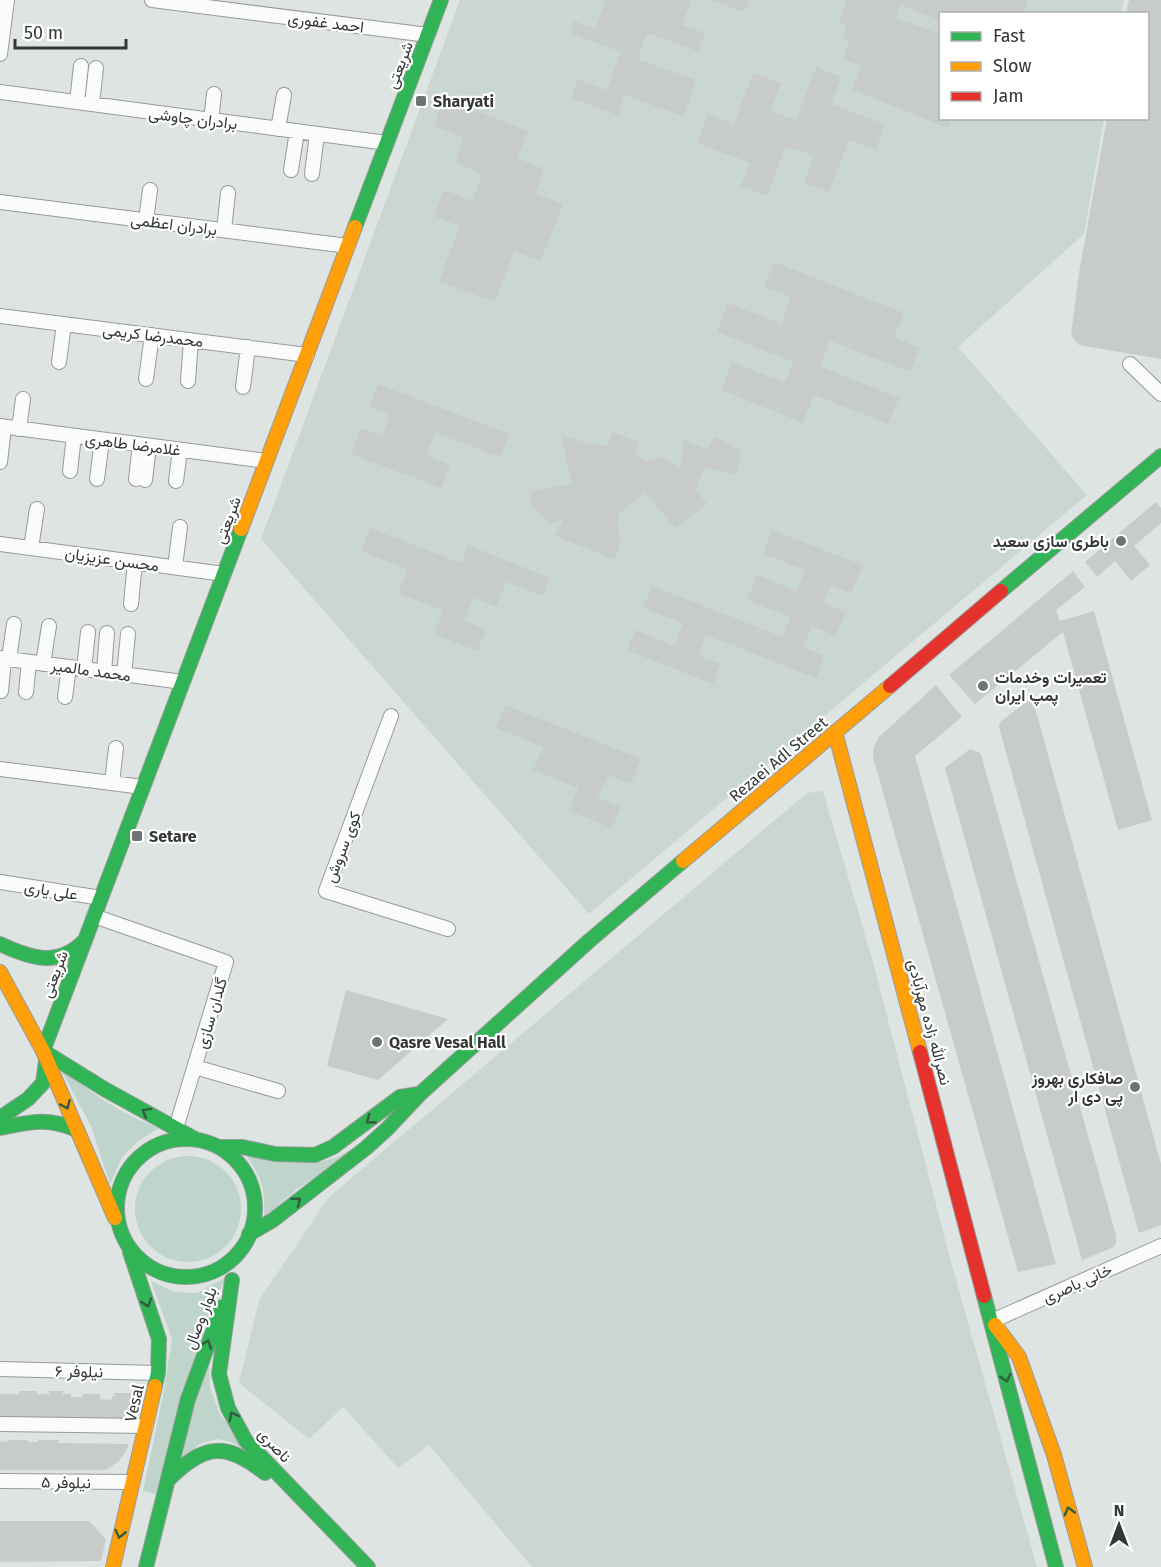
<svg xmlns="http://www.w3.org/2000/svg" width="1161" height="1567" font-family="'Fira Sans',Vazirmatn,sans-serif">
<rect width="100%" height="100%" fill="#dee4e1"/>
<!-- built -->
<path fill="#cad7d1" d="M460 0H1124L1121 13 940 14V118L1104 119 1084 234 958 347 1087 495 589 914 261 539Z
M823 791 873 962 951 1262 1037 1567H532L429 1445 398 1468 343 1407 309 1439 239 1383 259 1300 329 1197 807 793Z"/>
<!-- green -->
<path fill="#bfd4ca" d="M58 1064C92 1093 116 1112 159 1128L138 1141 122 1157 110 1184 91 1126Z
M362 1143 331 1169 298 1188 264 1218C265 1186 263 1181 246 1155L320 1162 337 1157Z
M135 1209a53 53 0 1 1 106 0a53 53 0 1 1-106 0Z
M226 1277 208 1318 163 1474 155 1494 143 1491 164 1391 172 1339 151 1281 174 1292 197 1293Z
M209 1355 210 1388 220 1414 248 1452 231 1442 218 1439 199 1444 181 1463 192 1411Z"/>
<!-- building -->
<path fill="#c7ccc9" d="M606 0H691L682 25 705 33 698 51 647 33 638 59 696 80 683 116 625 95 618 115 571 98 578 79 607 90 621 52 570 33 574 21 595 29Z
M710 0H749L744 12Z
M847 0H1028L1023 14H940V20L900 5 896 18 940 34V118H952L948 128 853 90 861 66 843 59 849 41 842 38 847 25 839 22Z
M1129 0H1161V359L1079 345 1071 335 1079 273 1107 118H1148V14H1126Z
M816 67 842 77 831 104 885 124 876 150 849 140 829 192 804 183 814 156 786 146 767 196 741 186 750 163 697 143 708 114 734 124 753 73 781 83 770 111 796 120Z
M444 98 528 131 517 158 544 169 535 193 563 204 541 261 514 251 495 302 439 281 460 226 434 216 444 190 472 201 482 174 455 163 464 138 434 126Z
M774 262 904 313 894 337 920 348 910 372 830 341 820 366 899 398 888 424 814 395 803 423 721 390 732 362 785 383 793 362 717 332 728 303 781 324 791 297 764 287Z
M378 384 509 434 500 457 435 433 426 455 450 465 441 488 351 454 361 428 382 436 390 415 369 407Z
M613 432 639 442 635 455 646 461 660 457 680 467 684 440 707 449 715 437 742 451 735 475 705 467 696 489 707 504 675 528 645 493 618 514V526L620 543 615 560 555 536 563 519 550 523 531 505V491L572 484 561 435 591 444 607 446Z
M1156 502 1161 508V523L1134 546 1150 565 1131 581 1115 561 1097 577 1085 562Z
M370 528 461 563 468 545 550 578 543 596 506 582 496 607 473 598 464 621 486 630 477 651 434 634 443 611 398 593 408 570 361 551Z
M772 530 863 565 851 593 831 585 823 603 846 612 836 636 812 626 803 647 825 656 816 678 706 635 698 655 721 664 713 684 627 650 635 630 674 646 683 623 643 608 652 586 783 637 790 617 747 600 757 575 797 591 805 570 763 554Z
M1073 571 1085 587 1056 610 1060 621 1094 611 1152 820 1118 830 1063 632 975 704 949 675Z
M936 685 962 717 915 756 1056 1264 1018 1272 873 757 874 747 879 737Z
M1029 700 1034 704 1161 1164V1225L1139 1233 999 727 1000 722Z
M505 705 641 759 631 784 608 775 598 798 621 807 612 828 569 811 578 788 533 770 543 747 496 728Z
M970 749 980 753 982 758 1116 1235V1242L1114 1247 1082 1260 945 768Z
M346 990 448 1019 378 1080 327 1066Z
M19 1391H37V1394H49V1391H63V1394H71V1397H82V1394H100V1399L112 1400V1396H114V1393H139L133 1421 0 1420V1394H19Z
M9 1440H28V1442H38V1440H58V1443L129 1444 124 1454 119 1461 106 1470H0V1442L9 1441Z
M0 1521H89L106 1539 101 1561 0 1562Z"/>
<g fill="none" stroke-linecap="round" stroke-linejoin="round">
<!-- street casing -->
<g stroke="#969b99" stroke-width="16">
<path id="street" d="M152 0 428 35
M0 54 7 0
M0 92 387 143
M77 102 81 66
M92 104 96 68
M211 120 214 94
M278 129 284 95
M291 170 297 131
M312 174 317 134
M0 202 348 246
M146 220 150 190
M224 230 228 193
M0 316 307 355
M59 362 64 324
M1130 364 1161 394
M146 379 152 335
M188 381 191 340
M243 387 248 347
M0 426 266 461
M19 429 23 399
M0 462 4 427
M70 471 74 436
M97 479 102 440
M136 479 139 453
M145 480 149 446
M176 481 180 450
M0 544 224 574
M31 548 37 509
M175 567 180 527
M131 604 135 562
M0 658 183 682
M9 659 14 624
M43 664 49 626
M84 669 88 632
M104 672 107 633
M124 675 128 634
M1 691 4 659
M26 692 29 662
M65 697 69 667
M391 716 326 891 448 929
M0 769 143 787
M112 783 116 748
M0 882 101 898
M94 916 226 962 176 1128
M195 1067 278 1091
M992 1321 1161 1246
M0 1369 158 1373
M0 1424 146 1426
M0 1481 132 1482"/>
</g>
<!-- fast casing -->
<g stroke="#969b99" stroke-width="16">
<path id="fast" d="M355 227 441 0
M1001 591 1161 456
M0 944C30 958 58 968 84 941
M43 1051 241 529
M43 1051 106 1090 195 1139
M0 1118 28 1099 43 1083 46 1061
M0 1128C31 1122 47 1117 77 1130
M117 1208a69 69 0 1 1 138 0a69 69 0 1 1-138 0Z
M219 1147H242L275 1154 315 1155 333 1147 400 1097 419 1094
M249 1234 273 1220 366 1148 387 1129 421 1093 589 941 683 861
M130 1252 159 1339 158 1373 155 1386
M232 1280 219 1374 228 1408 246 1441 368 1567
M984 1296 1056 1567
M168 1480C204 1444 225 1441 265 1473
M146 1567 188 1399 222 1307"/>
</g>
<!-- slow casing -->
<g stroke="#969b99" stroke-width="16">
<path id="slow" d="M241 529 355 227
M835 732 920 1052
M683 861 890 686
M0 972 43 1051 115 1218
M995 1325 1019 1357 1054 1455 1085 1567
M113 1567 155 1386"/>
</g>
<!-- jam casing -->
<g stroke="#969b99" stroke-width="16">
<path id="jam" d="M890 686 1001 591
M920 1052 984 1296"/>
</g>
<!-- street -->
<use href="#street" stroke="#fafbfa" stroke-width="14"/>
<!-- fast -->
<use href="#fast" stroke="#30b455" stroke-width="14"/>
<!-- slow -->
<use href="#slow" stroke="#ff9f0a" stroke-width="14"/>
<!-- jam -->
<use href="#jam" stroke="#e5322d" stroke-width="14"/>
</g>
<!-- one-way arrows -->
<defs><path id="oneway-chevron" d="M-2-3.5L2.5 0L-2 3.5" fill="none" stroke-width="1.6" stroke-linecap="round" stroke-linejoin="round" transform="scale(1.5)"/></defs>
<g stroke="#325c3f">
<use href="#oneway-chevron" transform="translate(66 1105) rotate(66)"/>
<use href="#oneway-chevron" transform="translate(146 1112) rotate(-151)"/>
<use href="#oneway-chevron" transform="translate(370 1120) rotate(144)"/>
<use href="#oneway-chevron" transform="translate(297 1201) rotate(-38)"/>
<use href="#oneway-chevron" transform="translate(147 1303) rotate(71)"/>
<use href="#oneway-chevron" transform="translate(207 1344) rotate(-69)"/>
<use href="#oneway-chevron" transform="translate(1006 1378) rotate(75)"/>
<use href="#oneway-chevron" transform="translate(233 1416) rotate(-118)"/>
<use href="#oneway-chevron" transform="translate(1069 1511) rotate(-105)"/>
<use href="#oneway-chevron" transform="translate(120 1534) rotate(103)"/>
</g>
<!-- markers -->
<g fill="#6f7472" stroke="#fff" stroke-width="2">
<rect x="415" y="95" width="12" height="12" rx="3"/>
<circle cx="1121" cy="541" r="6"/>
<circle cx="983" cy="686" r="6"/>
<rect x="131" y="830" width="12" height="12" rx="3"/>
<circle cx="377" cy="1042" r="6"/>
<circle cx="1135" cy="1087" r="6"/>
</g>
<g text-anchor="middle" stroke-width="4.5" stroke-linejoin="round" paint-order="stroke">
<!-- street labels -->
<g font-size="16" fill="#333736" stroke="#fff">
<text transform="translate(326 22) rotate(7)" y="6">احمد غفوری</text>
<text transform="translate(399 65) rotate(-69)" y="6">شریعتی</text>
<text transform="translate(193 118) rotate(7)" y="6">برادران چاوشی</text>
<text transform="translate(174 224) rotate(7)" y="6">برادران اعظمی</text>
<text transform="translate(153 335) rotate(7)" y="6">محمدرضا کریمی</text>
<text transform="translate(133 444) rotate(7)" y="6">غلامرضا طاهری</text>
<text transform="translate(227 520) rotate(-69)" y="6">شریعتی</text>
<text transform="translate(112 559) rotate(8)" y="6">محسن عزیزیان</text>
<text transform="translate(91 670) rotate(8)" y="6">محمد مالمیر</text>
<text transform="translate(778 759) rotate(-40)" y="6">Rezaei Adl Street</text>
<text transform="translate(342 847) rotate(-69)" y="6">کوی سروش</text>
<text transform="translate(51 890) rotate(9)" y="6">علی یاری</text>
<text transform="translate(54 974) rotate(-69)" y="6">شریعتی</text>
<text transform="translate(211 1013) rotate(-73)" y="6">گلدان سازی</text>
<text transform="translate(930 1022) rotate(75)" y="6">نصرالله زاده مهرآبادی</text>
<text transform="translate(1077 1283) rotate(-24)" y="6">خانی باصری</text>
<text transform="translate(200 1318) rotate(-69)" y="6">بلوار وصال</text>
<text transform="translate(79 1371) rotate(1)" y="6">نیلوفر ۶</text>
<text transform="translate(134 1403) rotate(-77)" y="6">Vesal</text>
<text transform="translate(275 1445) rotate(47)" y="6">ناصری</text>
<text transform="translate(66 1482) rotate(1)" y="6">نیلوفر ۵</text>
</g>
<!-- poi labels -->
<g font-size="16" font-weight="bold" fill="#333736" stroke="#fff" text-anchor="start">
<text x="433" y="107">Sharyati</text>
<text x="1109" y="547" text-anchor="end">باطری سازی سعید</text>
<text x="995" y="683">تعمیرات وخدمات<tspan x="995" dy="18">پمپ ایران</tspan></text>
<text x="149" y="842">Setare</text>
<text x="389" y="1048">Qasre Vesal Hall</text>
<text x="1123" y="1084" text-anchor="end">صافکاری بهروز<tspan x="1123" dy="18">پی دی ار</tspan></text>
</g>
</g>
<!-- legend -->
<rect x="939" y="12" width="210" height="108" fill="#ffffff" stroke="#adafaf" stroke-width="1.5"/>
<rect x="951" y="32" width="30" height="9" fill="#30b455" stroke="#adafaf" stroke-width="1.5"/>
<text x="993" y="42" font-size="18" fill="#333736">Fast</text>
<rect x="951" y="62" width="30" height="9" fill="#ff9f0a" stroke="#adafaf" stroke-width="1.5"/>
<text x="993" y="72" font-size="18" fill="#333736">Slow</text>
<rect x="951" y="92" width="30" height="9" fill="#e5322d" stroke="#adafaf" stroke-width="1.5"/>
<text x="993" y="102" font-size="18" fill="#333736">Jam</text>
<!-- north arrow -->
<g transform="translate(1119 1525)" stroke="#ffffff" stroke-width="4.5" paint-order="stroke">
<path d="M0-4.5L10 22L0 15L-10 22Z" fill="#333736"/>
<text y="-9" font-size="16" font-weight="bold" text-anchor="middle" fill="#333736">N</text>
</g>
<!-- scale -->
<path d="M15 39v9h111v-9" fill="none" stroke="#333736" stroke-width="3"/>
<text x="24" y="39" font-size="18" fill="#333736" stroke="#ffffff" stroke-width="4.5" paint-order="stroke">50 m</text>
</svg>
